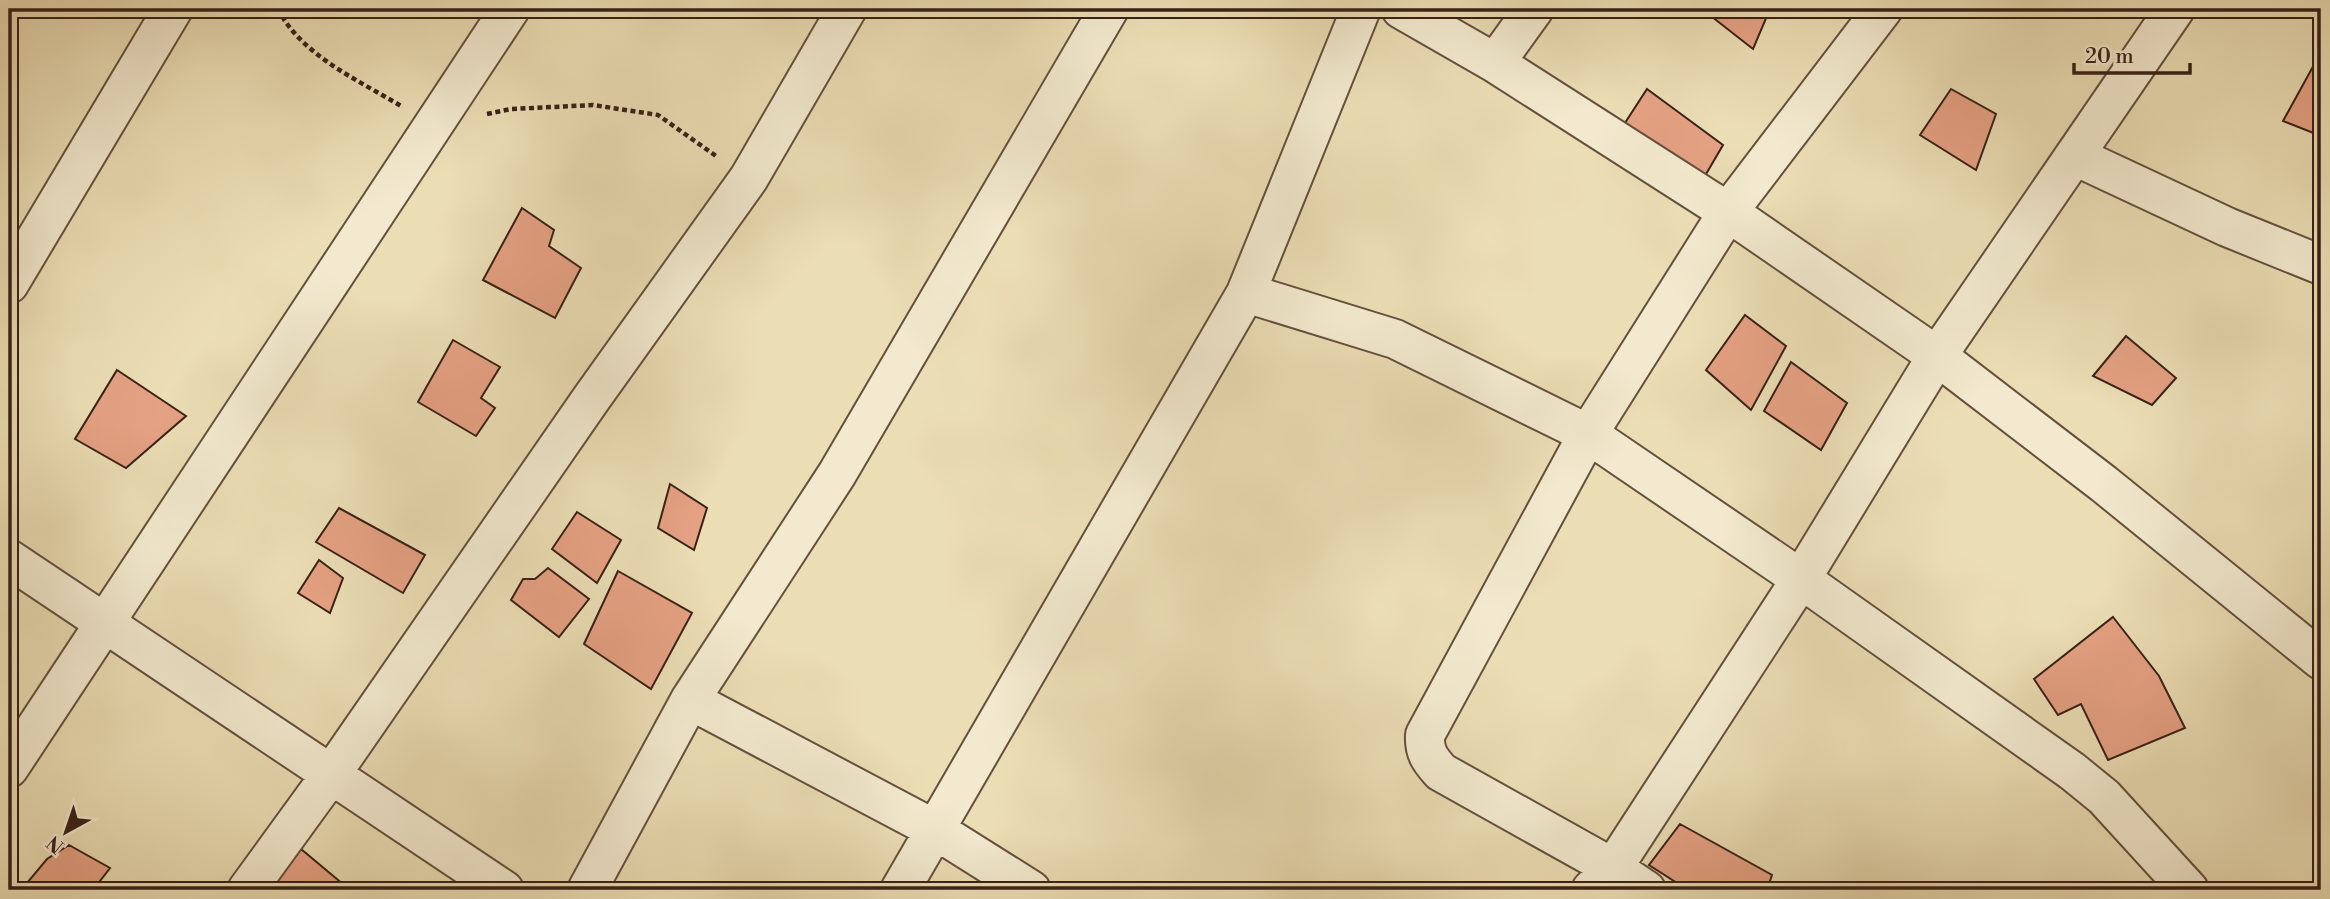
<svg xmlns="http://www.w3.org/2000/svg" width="2330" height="899" font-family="'Libre Bodoni',serif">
<rect width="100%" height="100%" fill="#ebddb4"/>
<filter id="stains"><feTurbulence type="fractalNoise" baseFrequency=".00286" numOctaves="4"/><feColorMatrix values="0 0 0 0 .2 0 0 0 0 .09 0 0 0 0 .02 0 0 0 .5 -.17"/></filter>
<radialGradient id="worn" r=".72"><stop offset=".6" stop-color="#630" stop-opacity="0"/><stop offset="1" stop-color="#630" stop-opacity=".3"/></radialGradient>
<!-- building -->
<path fill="#e5a183" stroke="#382117" stroke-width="2" d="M1702 9H1770L1753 49Z
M2321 52V136L2283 121Z
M1647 89 1723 145 1702 181 1623 126Z
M1951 89 1996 114 1976 170 1920 135Z
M522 208 554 230 549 246 581 268 555 318 483 280Z
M1745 315 1786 346 1751 410 1706 370Z
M2126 336 2176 378 2152 405 2093 376Z
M453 340 500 367 481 398 495 408 476 436 418 402Z
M1791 362 1847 403 1821 450 1764 411Z
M117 370 186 416 126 468 75 439Z
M670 484 707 508 694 550 658 528Z
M339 508 425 555 403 593 316 542Z
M577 512 621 540 597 583 552 549Z
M319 560 343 578 330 613 298 593Z
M548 568 589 599 559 637 511 600 523 579H535Z
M618 571 692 613 651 689 584 644Z
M2113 617 2159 676 2185 728 2108 760 2081 704 2058 715 2034 679Z
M1680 824 1772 875 1767 890H1688L1649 865Z
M69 845 110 868 93 890 22 889 47 859Z
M301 849 350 890H267Z"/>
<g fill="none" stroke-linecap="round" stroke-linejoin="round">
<!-- minor casing -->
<g stroke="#65503e" stroke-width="42">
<path id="minor" d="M1401 9 1495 63 1728 212 1937 356 2104 484 2321 660
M1495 63 1534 9
M2075 156 2227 227 2321 265
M9 284 173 9
M1246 293 1395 339 1588 434 1801 579 2072 771 2104 797 2189 890
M9 559 504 890
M690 700 934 829 1031 890
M9 768 510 9
M247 890 332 773 591 399 749 178 847 9
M587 890 690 700 837 474 1109 9
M900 890 1246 293 1361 9
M1591 890 1613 868 1801 579 1937 356 2175 9
M1646 890 1613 868 1441 772C1430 760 1424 752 1425 735L1588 434 1728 212 1883 9"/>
</g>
<!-- path -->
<path stroke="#382117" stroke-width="4.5" stroke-dasharray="5 3.5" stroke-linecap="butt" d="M278 9C301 55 358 80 401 106
M487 114 511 109 593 105 658 115 716 156"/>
<!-- minor -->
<use href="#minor" stroke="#f2e9ce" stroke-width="38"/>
</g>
<!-- margin -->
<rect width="2330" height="899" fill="none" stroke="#ebddb4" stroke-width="35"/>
<rect x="10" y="10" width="2309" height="878" fill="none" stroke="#382117" stroke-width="3.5"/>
<rect x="18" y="18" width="2295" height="864" fill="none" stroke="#382117" stroke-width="2"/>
<!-- north arrow -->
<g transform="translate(66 832) rotate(220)" stroke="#f2e9ce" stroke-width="5" paint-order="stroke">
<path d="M0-5L12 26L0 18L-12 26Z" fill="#382117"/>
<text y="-10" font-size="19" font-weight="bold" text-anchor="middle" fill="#382117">N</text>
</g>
<!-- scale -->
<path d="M2074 63v10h116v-10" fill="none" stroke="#382117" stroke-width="3.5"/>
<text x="2085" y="63" font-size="21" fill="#382117" stroke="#f2e9ce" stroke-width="5" paint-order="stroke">20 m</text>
<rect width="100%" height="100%" filter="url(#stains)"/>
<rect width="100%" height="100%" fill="url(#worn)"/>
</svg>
